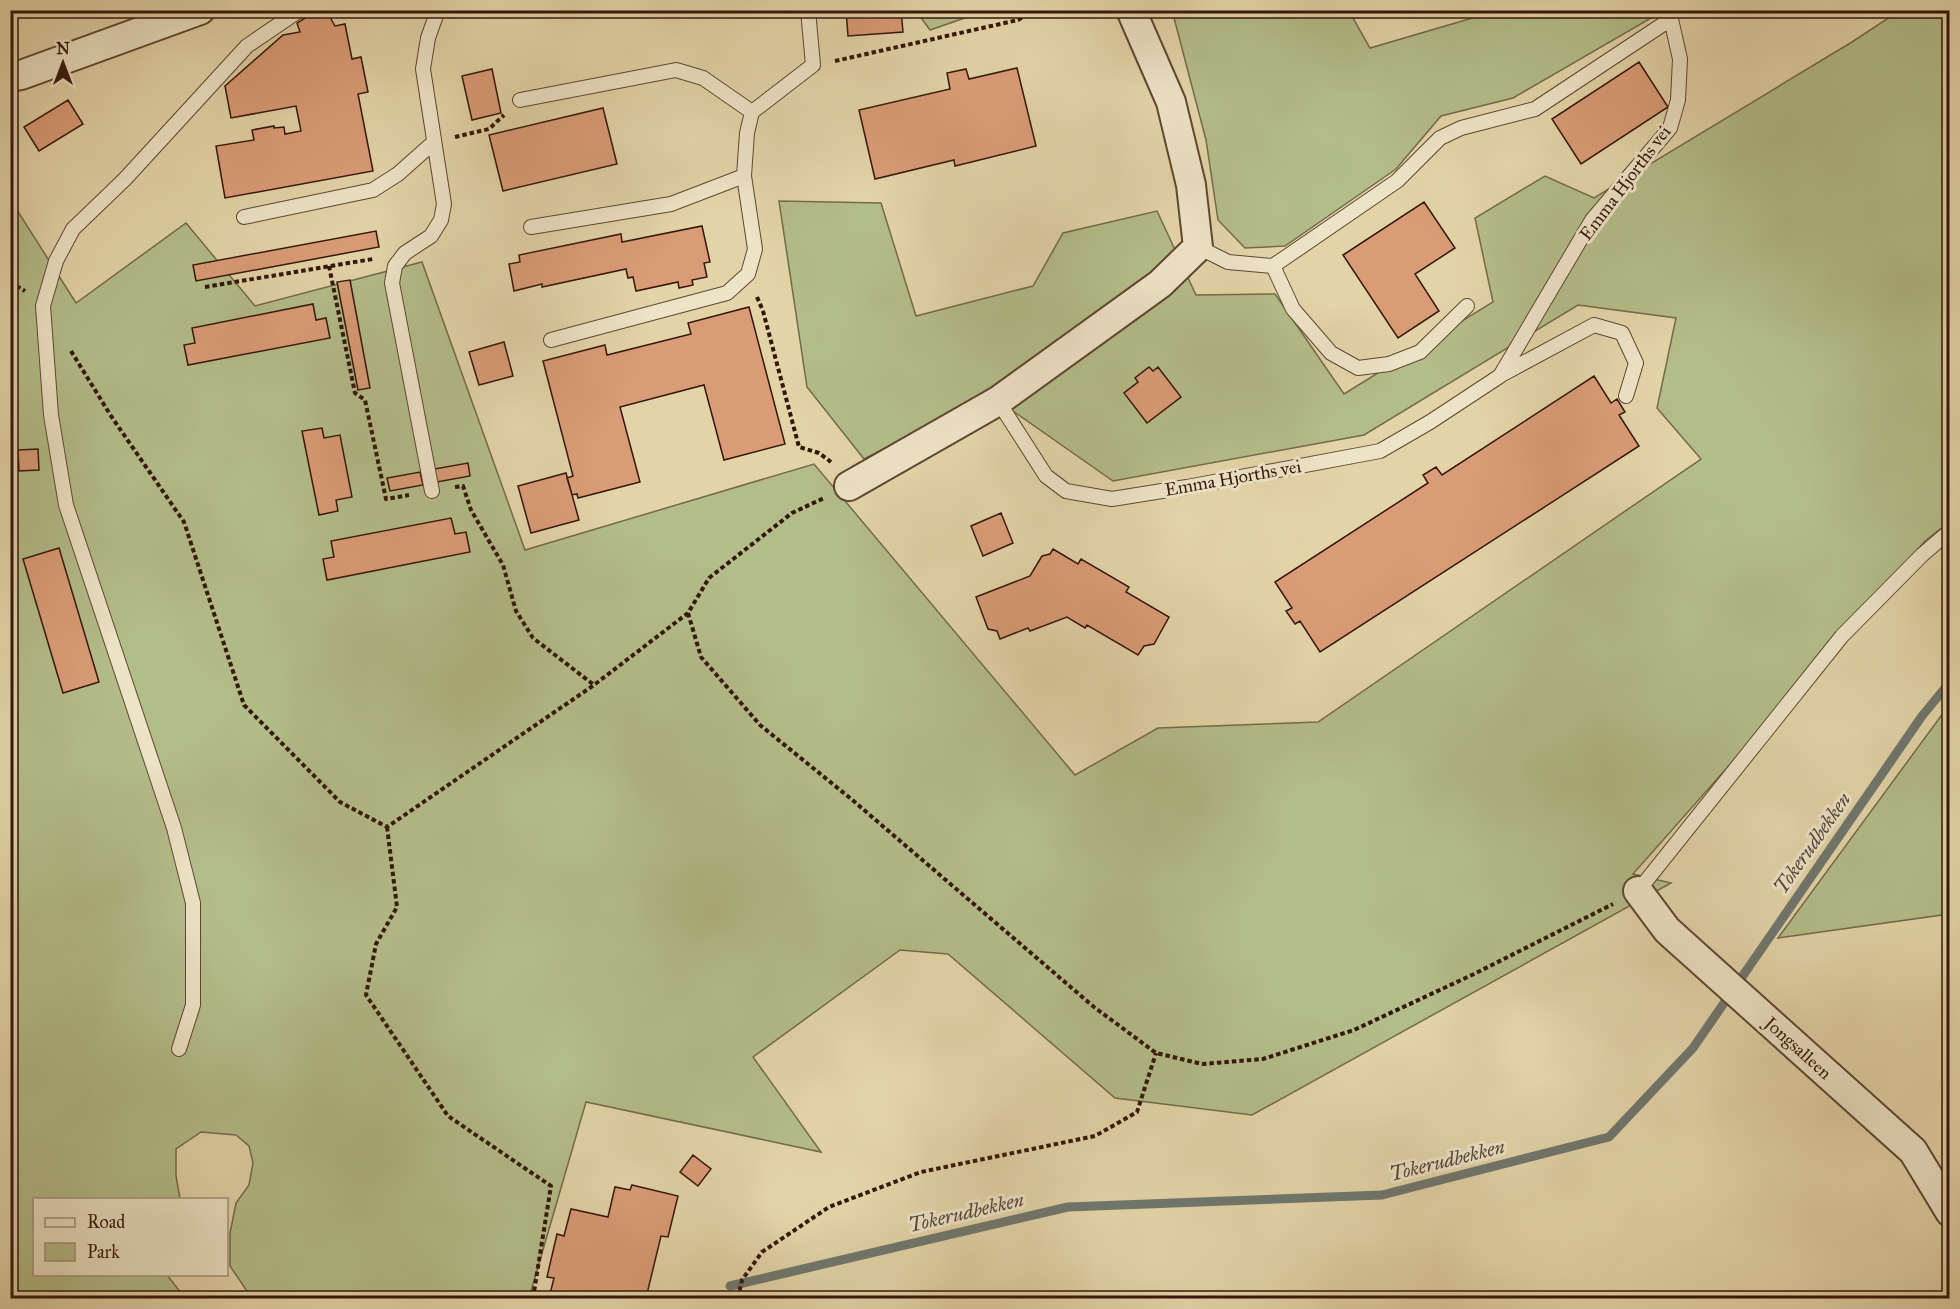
<svg xmlns="http://www.w3.org/2000/svg" width="1960" height="1309" font-family="'IM FELL Great Primer',serif">
<rect width="100%" height="100%" fill="#e3d4a8"/>
<filter id="stains"><feTurbulence type="fractalNoise" baseFrequency=".00333" numOctaves="4"/><feColorMatrix values="0 0 0 0 .2 0 0 0 0 .09 0 0 0 0 .02 0 0 0 .5 -.17"/></filter>
<radialGradient id="worn" r=".72"><stop offset=".6" stop-color="#630" stop-opacity="0"/><stop offset="1" stop-color="#630" stop-opacity=".3"/></radialGradient>
<!-- green -->
<path fill="#b3bd89" stroke="#736a4a" stroke-width="1.5" d="M916 11H985L930 30Z
M1190 11H1349L1370 48 1486 14 1485 11H1659L1653 17 1513 98 1441 116 1396 169 1285 246 1245 248 1218 220 1206 140 1173 14Z
M1899 11H1949V522L1925 541 1840 640 1633 874 1671 883 1252 1115 1115 1098 948 954 900 950 753 1057 821 1152 586 1102 529 1298H321L319 1297 267 1298 249 1294 230 1266V1233L236 1203 249 1185 253 1163 249 1146 236 1135 201 1132 176 1149V1176L180 1199 34 1200V1274L167 1275 185 1298H11L10 199 76 303 186 223 255 306 422 262 525 550 814 464 1075 775 1158 728 1318 722 1701 459 1657 408 1676 318 1578 305 1364 435 1113 481 990 395 864 459 807 387 779 201 881 203 916 316 1033 286 1063 233 1157 211 1196 295 1275 294 1344 394 1493 302 1475 218 1545 176 1594 198 1852 42Z
M1949 705V914L1778 938Z"/>
<g fill="none" stroke-linecap="round" stroke-linejoin="round">
<!-- stream -->
<path stroke="#6f776e" stroke-width="9" d="M730 1286 1068 1207 1382 1195 1609 1137 1693 1048 1922 716 1950 682"/>
</g>
<!-- building -->
<path fill="#da9c77" stroke="#33160b" stroke-width="1.5" d="M318 10H326L335 26 345 24 352 59 361 57 368 92 358 94 373 171 225 198 216 146 254 140 252 130 274 126V128L284 127 285 134 301 131 296 106 231 118 225 86 283 35 300 32 297 23Z
M846 10H901L903 32 848 36Z
M1639 62 1668 107 1581 164 1552 119Z
M1017 68 1036 146 955 166 954 160 875 179 859 110 950 89 947 73 966 69 969 79Z
M492 69 501 113 472 120 462 76Z
M68 100 83 124 39 151 24 127Z
M603 108 617 164 503 191 489 135Z
M1424 202 1455 248 1415 274 1439 311 1398 338 1343 255Z
M702 226 710 262 704 263 707 277 692 280 693 285 679 288 678 282 636 291 633 277 628 278 626 269 542 287V284L514 291 509 264 520 262 519 255 621 234 622 242Z
M376 231 379 247 196 281 193 265Z
M350 280 370 388 358 390 337 282Z
M313 304 316 320 326 318 330 338 188 365 184 345 195 343 192 328Z
M749 307 785 444 724 460 704 385 620 407 640 482 578 498 577 494 572 495 567 478 573 476 543 361 605 345 607 355 691 334 688 323Z
M504 342 513 376 479 385 469 352Z
M1149 367 1153 371 1158 367 1181 397 1147 423 1124 393 1138 382 1135 378Z
M1594 376 1611 403 1617 399 1625 412 1619 415 1639 446 1320 652 1300 621 1295 624 1286 611 1292 608 1275 582 1428 483 1423 475 1436 467 1442 475Z
M322 428 324 438 340 435 352 497 336 500 338 511 319 515 302 431Z
M38 449 39 470 19 471 18 450Z
M468 463 470 476 437 482 434 469Z
M420 472 423 485 390 491 387 478Z
M566 473 579 520 531 533 518 486Z
M1001 513 1013 543 983 556 971 526Z
M451 518 455 534 466 532 470 552 327 580 323 559 334 557 331 541Z
M59 548 99 682 63 693 23 559Z
M1053 549 1078 564 1081 559 1129 587 1126 592 1169 617 1154 644 1144 646 1138 655 1087 625 1085 628 1067 617 1030 631 1028 628 1000 639 997 631 988 629 976 597 1030 576 1042 556 1050 554Z
M693 1155 711 1169 698 1186 680 1172Z
M632 1185 678 1196 668 1237 661 1236 646 1298H549L554 1278 547 1277 557 1234 564 1236 571 1209 608 1217 615 1187 630 1190Z"/>
<g fill="none" stroke-linecap="round" stroke-linejoin="round">
<!-- lane casing -->
<g stroke="#5f4632" stroke-width="16">
<path id="lane" d="M520 100 676 70 703 78 752 112
M752 112 813 65 808 10
M244 217 373 190 398 174 434 142
M531 227 671 204 744 176
M1273 266 1293 309 1331 353 1358 368 1389 364 1420 352 1467 306
M551 340 727 293 748 274 755 249 744 176 747 133 752 112
M1501 375 1594 325 1622 333 1636 363 1626 396
M998 401 1046 476 1066 491 1112 499 1187 487 1380 451 1430 422 1500 376 1592 220 1670 128 1678 100 1680 59 1671 19 1535 109 1461 128 1440 138 1397 181 1273 266 1228 262 1198 247
M432 491 392 283 395 266 405 253 431 236 441 220 444 204 423 69 428 38 438 10
M1638 891 1842 636 1922 555 1950 531
M179 1049 193 1005V903L174 828 66 505 51 415 43 306 56 261 73 229 125 179 247 46 300 10"/>
</g>
<!-- street casing -->
<g stroke="#5f4632" stroke-width="32">
<path id="street" d="M10 77 21 75 200 10
M849 486 998 401 1160 284 1198 247 1191 185 1171 102 1131 10
M1638 891 1667 930 1913 1151 1950 1212"/>
</g>
<!-- path -->
<path stroke="#33160b" stroke-width="4" stroke-dasharray="4.5 3" stroke-linecap="butt" d="M835 61 1018 20 1033 10
M455 137 489 129 504 115
M329 266 355 393 365 400 386 499 409 495
M10 282 25 291
M205 287 373 259
M757 297 763 311 799 447 819 453 831 462
M71 351 111 416 184 522 244 705 340 802 387 827 594 685 688 613 709 578 792 513 824 498
M455 487 463 486 471 510 503 565 516 611 533 638 594 685
M688 613 701 657 760 725 850 798 1094 1007 1156 1053 1202 1064 1263 1059 1354 1030 1474 974 1613 904
M387 827 397 907 376 944 366 995 448 1116 551 1186 533 1298
M738 1298 742 1280 762 1252 829 1207 921 1172 1095 1136 1137 1112 1156 1053"/>
<!-- lane -->
<use href="#lane" stroke="#ede3c6" stroke-width="14"/>
<!-- street -->
<use href="#street" stroke="#ede3c6" stroke-width="28"/>
</g>
<g text-anchor="middle" stroke-width="6" stroke-linejoin="round" paint-order="stroke">
<!-- street labels -->
<g font-size="18" fill="#33160b" stroke="#ede3c6">
<text transform="translate(1625 183) rotate(-53)" y="6">Emma Hjorths vei</text>
<text transform="translate(1233 478) rotate(-10)" y="6">Emma Hjorths vei</text>
<text transform="translate(1798 1048) rotate(42)" y="6">Jongsalleen</text>
</g>
<!-- water labels -->
<g font-size="20" font-style="italic" fill="#51463d" stroke="#ede3c6">
<text transform="translate(1812 843) rotate(-55)" y="7">Tokerudbekken</text>
<text transform="translate(1447 1160) rotate(-14)" y="7">Tokerudbekken</text>
<text transform="translate(966 1212) rotate(-13)" y="7">Tokerudbekken</text>
</g>
</g>
<!-- margin -->
<rect width="1960" height="1309" fill="none" stroke="#e3d4a8" stroke-width="36"/>
<rect x="12" y="12" width="1936" height="1285" fill="none" stroke="#33160b" stroke-width="3"/>
<rect x="18" y="18" width="1924" height="1273" fill="none" stroke="#33160b" stroke-width="1.5"/>
<!-- legend -->
<rect x="33" y="1198" width="195" height="78" fill="#ede3c6" stroke="#a3917b" stroke-width="1.5"/>
<rect x="45" y="1218" width="30" height="9" fill="#ede3c6" stroke="#a3917b" stroke-width="1.5"/>
<text x="87" y="1228" font-size="18" fill="#33160b">Road</text>
<rect x="45" y="1243" width="30" height="18" fill="#b3bd89" stroke="#a3917b" stroke-width="1.5"/>
<text x="87" y="1258" font-size="18" fill="#33160b">Park</text>
<!-- north arrow -->
<g transform="translate(63 63)" stroke="#ede3c6" stroke-width="4.5" paint-order="stroke">
<path d="M0-4.5L10 22L0 15L-10 22Z" fill="#33160b"/>
<text y="-9" font-size="16" font-weight="bold" text-anchor="middle" fill="#33160b">N</text>
</g>
<rect width="100%" height="100%" filter="url(#stains)"/>
<rect width="100%" height="100%" fill="url(#worn)"/>
</svg>
